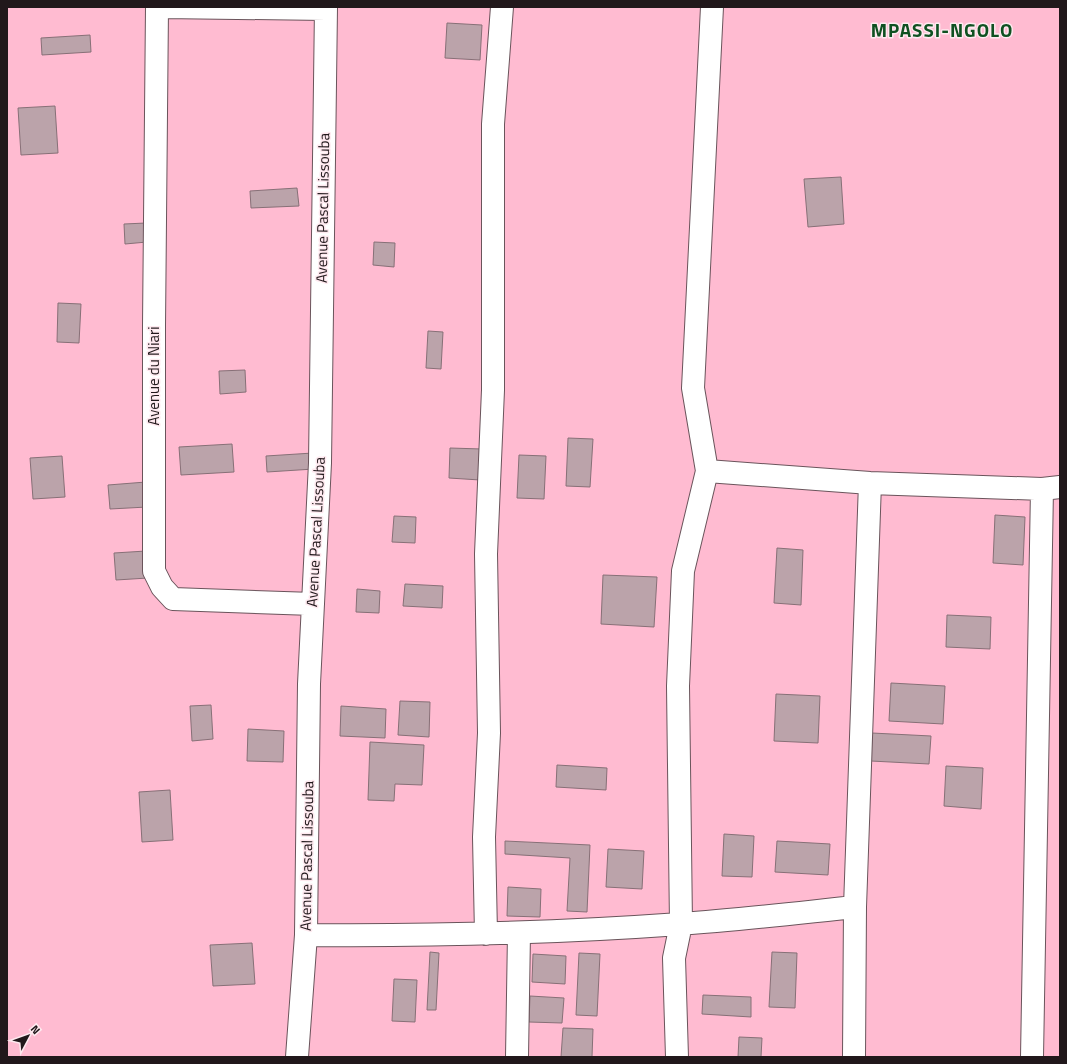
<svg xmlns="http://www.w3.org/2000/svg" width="1067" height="1064" font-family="'Titillium Web',sans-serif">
<rect width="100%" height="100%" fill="#f4dae1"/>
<!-- green -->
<path fill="#ffbbd1" d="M7 7H1060V1057H7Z"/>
<!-- building -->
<path fill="#bba3aa" stroke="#877077" d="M447 23 482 25 480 60 445 58Z
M90 35 91 52 42 55 41 38Z
M55 106 58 153 21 155 18 108Z
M841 177 844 224 808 227 804 179Z
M297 188 299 206 251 208 250 191Z
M146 223 147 242 125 244 124 224Z
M374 242 395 243 394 267 373 265Z
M58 303 81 304 79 343 57 342Z
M428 331 443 332 441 369 426 368Z
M245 370 246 392 220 394 219 371Z
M568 438 593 439 590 487 566 486Z
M232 444 234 472 181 475 179 447Z
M450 448 482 449 480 480 449 478Z
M313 453 314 469 267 472 266 456Z
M519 455 546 456 544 499 517 498Z
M62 456 65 497 33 499 30 458Z
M146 482 147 507 110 509 108 485Z
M995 515 1025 517 1023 565 993 563Z
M394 516 416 517 415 543 392 542Z
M777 548 803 550 801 605 774 603Z
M146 551 148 578 116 580 114 553Z
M603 575 657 577 654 627 601 624Z
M405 584 443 586 442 608 403 606Z
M357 589 380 591 379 613 356 612Z
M947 615 991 617 990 649 946 647Z
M891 683 945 686 943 724 889 721Z
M776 694 820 696 818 743 774 741Z
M400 701 430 702 429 737 398 735Z
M211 705 213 739 192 741 190 706Z
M341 706 386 709 385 738 340 736Z
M248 729 284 731 283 762 247 761Z
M872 733 931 736 929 764 871 761Z
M370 742 424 745 422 785 395 784 394 801 368 800Z
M557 765 607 768 606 790 556 787Z
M946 766 983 768 981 809 944 806Z
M170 790 173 840 142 842 139 792Z
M724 834 754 836 752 877 722 876Z
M505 841 590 845 587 912 567 911 570 858 505 854Z
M777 841 830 844 828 875 775 872Z
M608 849 644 851 642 889 606 887Z
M508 887 541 889 540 917 507 916Z
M252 943 255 984 213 986 210 945Z
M430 952 439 953 436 1010H427Z
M772 952 797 953 795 1008 769 1007Z
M579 953 600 954 597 1016 576 1015Z
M533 954 566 956 565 984 532 982Z
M394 979 417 980 415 1022 392 1021Z
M703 995 751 997V1017L702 1014Z
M530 996 564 998 562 1023 529 1022Z
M563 1028 593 1029 592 1057H561Z
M739 1037 762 1038 761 1057H738Z"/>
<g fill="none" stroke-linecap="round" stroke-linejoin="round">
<!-- street casing -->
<g stroke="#6a545b" stroke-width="24">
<path id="street" d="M157 7 154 326V571L162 587 173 599 313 604
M163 7 326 9
M707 471 870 483 1042 489 1032 1057
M1042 489 1060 487
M486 934 484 837 489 733 486 554 493 390V124L502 7
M306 935C431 936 556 933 680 924 738 920 797 913 855 907
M297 1057 306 935 309 684 320 463 326 7
M517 1057 519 933
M677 1057 674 958 681 924 678 686 683 571 707 471 693 388 712 7
M854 1057 855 907 870 483"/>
</g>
<!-- street -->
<use href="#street" stroke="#fff" stroke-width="22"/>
</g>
<g text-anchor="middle" stroke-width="3" stroke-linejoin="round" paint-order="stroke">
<!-- street labels -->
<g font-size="15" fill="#21181b" stroke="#fee9ef">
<text transform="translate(323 208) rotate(-89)" y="5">Avenue Pascal Lissouba</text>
<text transform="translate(154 376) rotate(-90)" y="5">Avenue du Niari</text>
<text transform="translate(316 532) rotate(-87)" y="5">Avenue Pascal Lissouba</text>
<text transform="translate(307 856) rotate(-89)" y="5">Avenue Pascal Lissouba</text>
</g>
<!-- district labels -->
<g font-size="19" font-weight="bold" letter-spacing="1" fill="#0f5121" stroke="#fee9ef">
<text x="942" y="37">MPASSI-NGOLO</text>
</g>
</g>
<!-- border -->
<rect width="1067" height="1064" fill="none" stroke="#21181b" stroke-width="16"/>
<!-- north arrow -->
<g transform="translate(28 1036) rotate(49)" stroke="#fee9ef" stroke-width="3" paint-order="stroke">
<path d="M0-3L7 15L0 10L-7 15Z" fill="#21181b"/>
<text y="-6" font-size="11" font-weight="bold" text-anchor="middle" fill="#21181b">N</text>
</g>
</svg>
